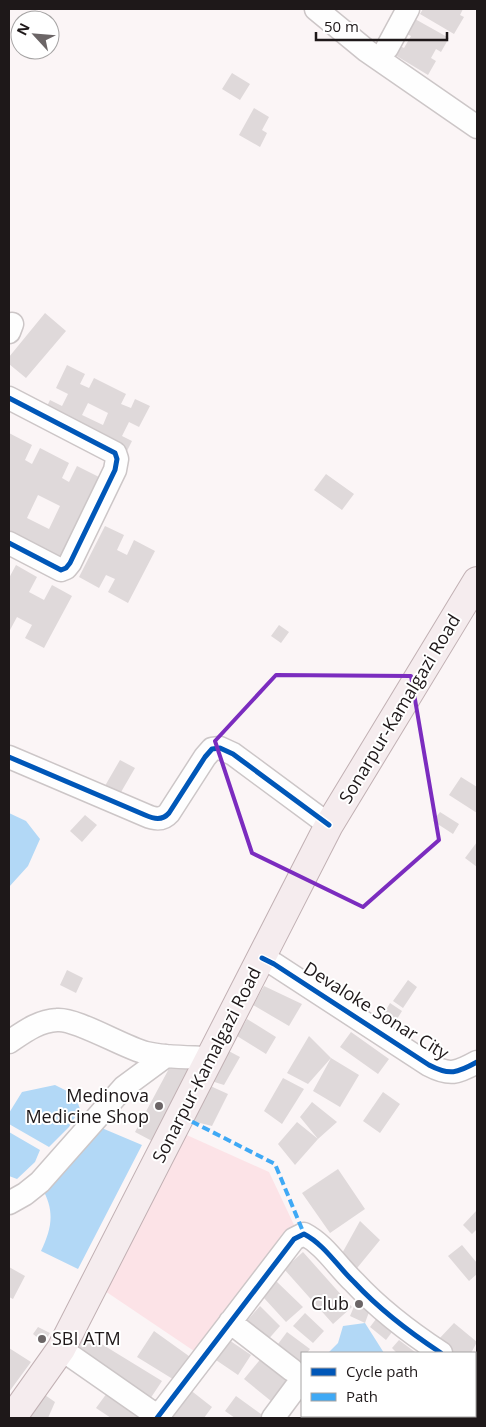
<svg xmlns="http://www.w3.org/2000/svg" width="486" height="1427" font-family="'Open Sans',sans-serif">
<rect width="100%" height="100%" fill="#fbf5f6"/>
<!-- green -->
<path fill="#fce3e7" d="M180 1132 269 1172 295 1227 194 1351 102 1289Z"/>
<!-- water -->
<path fill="#b2d8f6" d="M9 813 26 821 40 839 28 866 9 887Z
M55 1085 75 1095 80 1109 69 1127 49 1147 9 1124V1113L22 1092Z
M97 1126 142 1145 78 1269 41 1251C52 1228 55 1211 42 1188Z
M9 1132 40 1150 35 1162 17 1179 9 1176Z
M365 1323 384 1353H328L338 1343 343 1326Z"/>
<!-- building -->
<path fill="#dfd9da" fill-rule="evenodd" d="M423 9H463L460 15 464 17 454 34 420 14Z
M415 19 449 38 441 52 436 49 431 58 436 61 428 75 395 55 400 46 404 48 411 36 407 34Z
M232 73 250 84 240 100 222 89Z
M254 108 269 117 262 130 267 133 260 147 239 135Z
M45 313 66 331 26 378 9 364V357Z
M67 365 85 374 80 384 89 388 94 378 126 394 121 404 131 408 135 399 150 406 139 427 129 422 122 436 132 441 121 463 39 423 50 400 62 406 68 394 56 388ZM88 403 108 413 103 425 82 415Z
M9 433 32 445 25 460 32 464 40 448 69 463 62 478 69 482 77 466 113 484 65 582 9 554ZM38 495 60 506 49 529 27 518Z
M326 474 354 494 342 510 314 490Z
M105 526 124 535 117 550 127 555 134 540 155 551 128 603 108 592 115 579 106 575 99 588 79 577Z
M16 565 37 577 29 592 44 600 52 585 72 596 44 648 25 638 32 625 17 617 10 630 9 629V578Z
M279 625 289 632 281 643 271 636Z
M120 760 135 768 117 799 102 791Z
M461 777 477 787V813L449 795Z
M440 812 459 824 453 834 433 821Z
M85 815 97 825 82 842 70 831Z
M477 842V867L465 858Z
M67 970 83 978 76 993 60 985Z
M408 980 417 987 403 1008 393 1001Z
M264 986 302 1004 289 1026 253 1005Z
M333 987 364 1006 359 1014 328 996Z
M390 1003 402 1011 389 1032 377 1025Z
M247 1019 276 1037 266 1054 237 1036Z
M351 1032 389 1059 378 1074 340 1047Z
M309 1036 331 1058 308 1084 287 1073Z
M223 1048 240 1057 224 1085 208 1080Z
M331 1058 359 1075 340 1107 313 1091Z
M172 1063 188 1069 152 1141 135 1132Z
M283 1078 304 1089 282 1124 264 1111Z
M206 1084 228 1094 212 1126 188 1120Z
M383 1092 400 1104 380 1133 363 1121Z
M312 1102 337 1122 318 1139 295 1165 278 1144 297 1122 318 1139 300 1117Z
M338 1169 365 1209 330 1233 302 1193Z
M477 1210V1229L472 1234 463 1225Z
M360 1221 380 1240 353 1273 340 1257Z
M462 1245 477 1263V1274L469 1281 448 1256Z
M303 1252 352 1307 333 1324 284 1269Z
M9 1267 25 1276 13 1299 9 1297Z
M276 1281 303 1307 286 1322 264 1298Z
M358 1297 369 1312 365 1323 350 1316Z
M260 1306 280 1326 266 1342 245 1323Z
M305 1313 324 1331 313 1343 293 1326Z
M376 1319 392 1332 386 1340 370 1327Z
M454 1323 477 1342 471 1353H455L438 1340Z
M38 1327 50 1333 44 1343 33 1334Z
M154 1331 193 1359 176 1381 137 1357Z
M82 1332 162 1381 148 1402 72 1347Z
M287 1332 310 1349 307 1353H302V1360L298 1366 275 1348Z
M229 1340 251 1355 238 1375 216 1360Z
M399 1340 415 1352 414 1353H397L392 1348Z
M9 1348 31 1362 9 1392Z
M263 1356 290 1378 271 1401 244 1379Z
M189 1389 212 1407 204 1418H173L169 1415Z
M42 1393 55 1402 48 1418H31L26 1416Z
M107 1393 142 1418H111L96 1408Z
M236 1396 265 1417 264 1418H235L225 1411Z"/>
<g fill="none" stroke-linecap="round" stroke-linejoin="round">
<!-- minor casing -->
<g stroke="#ccc6c7" stroke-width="25">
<path id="minor" d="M316 9 367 51 477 127
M387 48 408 9
M9 332 12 324
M9 398 115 453 117 459 115 470 70 563 66 568 61 570 9 543
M9 757 145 815C154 819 162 821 169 813L205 757 212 749 220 748 233 754 329 825
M262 958 274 964 429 1065C450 1076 457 1073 477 1062
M9 1042C24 1032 38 1021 57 1020 76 1018 123 1047 146 1053 167 1058 189 1057 211 1058
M9 1203 25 1194 40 1182 124 1087 166 1056
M230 1322 292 1370
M61 1349 160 1418
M475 1372 477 1374
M157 1418 294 1239 304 1234C325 1245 337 1266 354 1282 380 1310 409 1332 441 1353
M273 1418 299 1383"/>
</g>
<!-- major casing -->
<g stroke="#c1b0b3" stroke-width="30">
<path id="major" d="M12 1418 61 1349 329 825 477 581"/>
</g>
<!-- minor -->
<use href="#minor" stroke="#fefefe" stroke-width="22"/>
<!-- major -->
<use href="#major" stroke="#f5ecee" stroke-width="28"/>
<!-- quiet -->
<path stroke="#3fa9f5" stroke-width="4" stroke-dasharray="8 4" stroke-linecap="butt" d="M181 1116 275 1164 304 1234"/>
<!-- cycleway casing -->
<g stroke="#fff" stroke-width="8">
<path id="cycleway" d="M9 398 115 453 117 459 115 470 70 563 66 568 61 570 9 543
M9 757 145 815C154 819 162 821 169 813L205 757 212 749 220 748 233 754 329 825
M262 958 274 964 429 1065C450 1076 457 1073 477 1062
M157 1418 294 1239 304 1234C325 1245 337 1266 354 1282 380 1310 409 1332 441 1353"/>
</g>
<!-- cycleway -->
<use href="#cycleway" stroke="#0057b8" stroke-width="5"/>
</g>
<!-- marked area -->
<path fill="none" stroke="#7b2cbf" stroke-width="4" stroke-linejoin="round" d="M276 675 411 676 439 840 363 907 252 853 215 741Z"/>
<!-- markers -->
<g fill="#6b6566" stroke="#fff" stroke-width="2">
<circle cx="159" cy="1106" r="5"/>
<circle cx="359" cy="1304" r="5"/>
<circle cx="42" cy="1339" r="5"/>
</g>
<g text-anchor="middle" stroke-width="4" stroke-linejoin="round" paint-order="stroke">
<!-- street labels -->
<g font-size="18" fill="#1e1819" stroke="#fff">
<text transform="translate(400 709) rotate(-59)" y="6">Sonarpur-Kamalgazi Road</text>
<text transform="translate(376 1011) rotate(32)" y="6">Devaloke Sonar City</text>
<text transform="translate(207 1065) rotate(-63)" y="6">Sonarpur-Kamalgazi Road</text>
</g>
<!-- poi labels -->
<g font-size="18" fill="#1e1819" stroke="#fff" text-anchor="end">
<text x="149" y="1102">Medinova<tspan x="149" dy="21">Medicine Shop</tspan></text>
<text x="349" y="1310">Club</text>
<text x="52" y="1345" text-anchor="start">SBI ATM</text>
</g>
</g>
<!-- border -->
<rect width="486" height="1427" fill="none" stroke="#1e1819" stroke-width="20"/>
<!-- legend -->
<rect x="301" y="1352" width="175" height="65" fill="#ffffff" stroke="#a5a3a3"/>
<rect x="311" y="1368" width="25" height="8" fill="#0057b8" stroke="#a5a3a3"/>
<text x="346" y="1377" font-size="15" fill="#1e1819">Cycle path</text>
<rect x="311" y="1393" width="25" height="8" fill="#3fa9f5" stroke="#a5a3a3"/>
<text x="346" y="1402" font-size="15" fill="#1e1819">Path</text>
<!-- north arrow -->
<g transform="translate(35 35) rotate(296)"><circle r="24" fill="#ffffff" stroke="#a5a3a3"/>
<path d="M0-4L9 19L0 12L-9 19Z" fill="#6b6566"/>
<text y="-8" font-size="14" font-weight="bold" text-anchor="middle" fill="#1e1819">N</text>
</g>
<!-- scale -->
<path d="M316 32v8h131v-8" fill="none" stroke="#1e1819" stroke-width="2.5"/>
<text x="324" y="32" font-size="15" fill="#1e1819" stroke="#ffffff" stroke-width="4" paint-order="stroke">50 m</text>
</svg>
